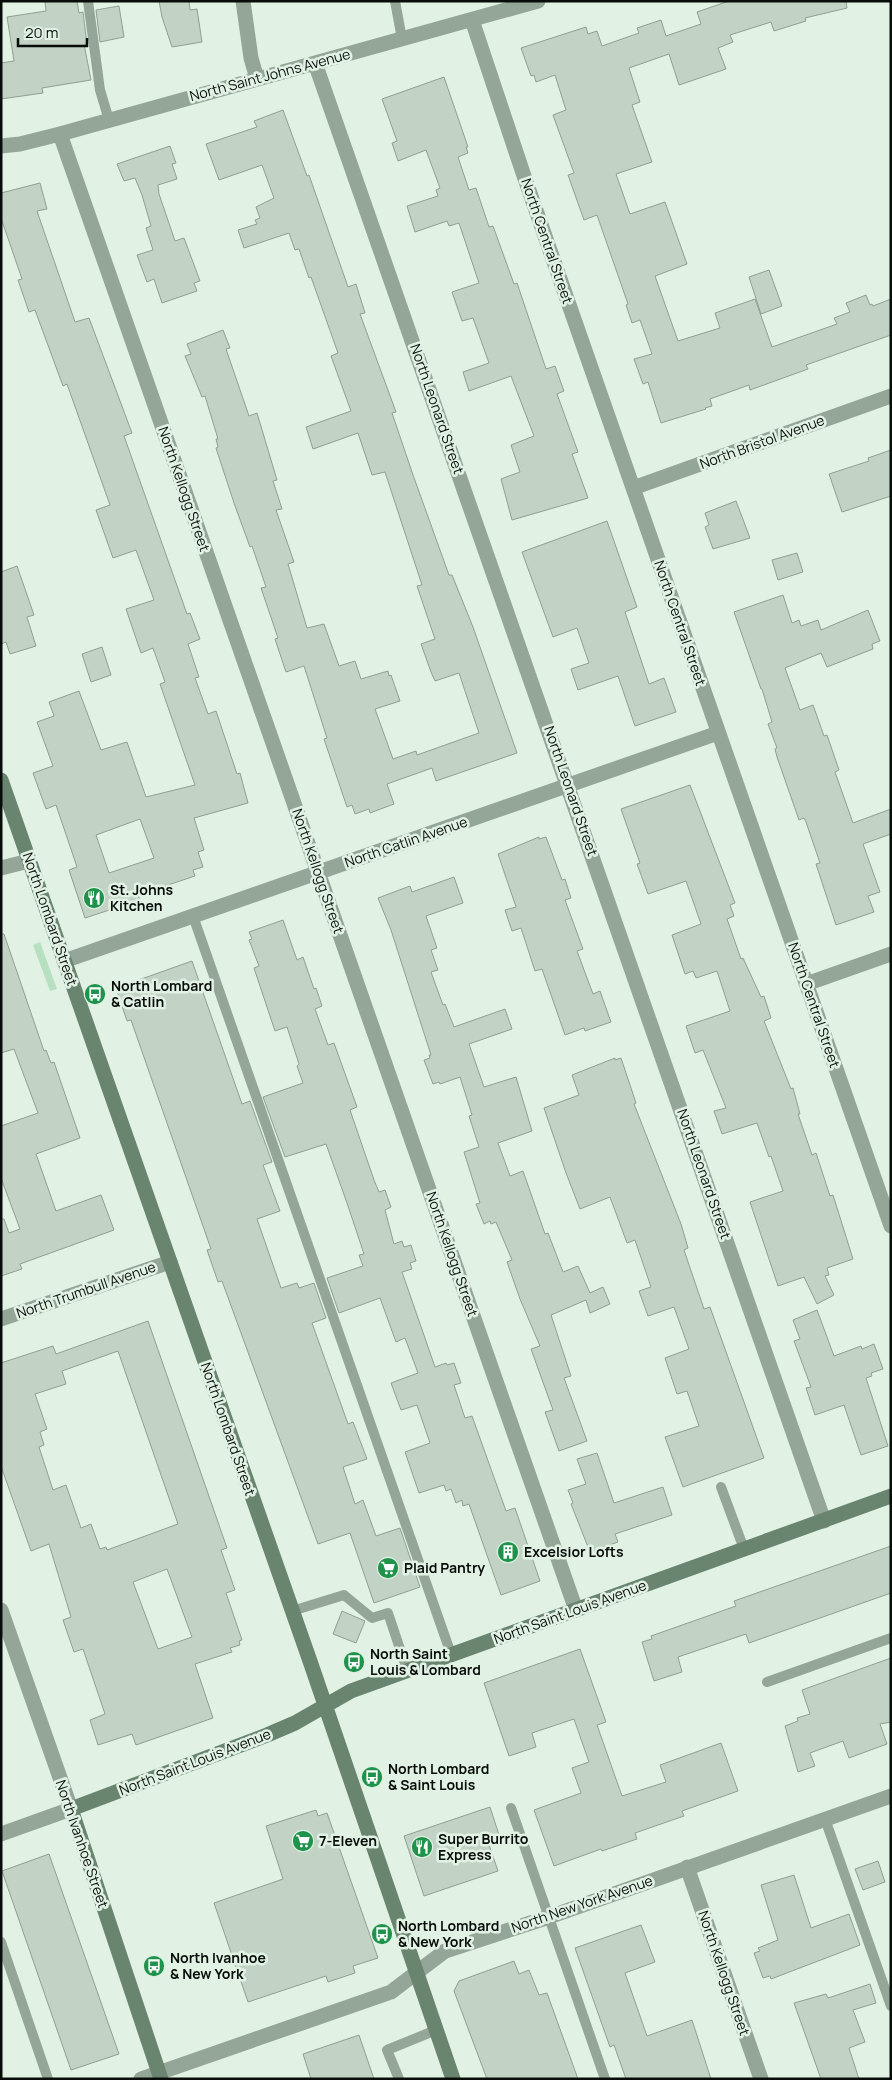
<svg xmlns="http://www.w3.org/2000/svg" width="892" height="2080" font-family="Manrope,sans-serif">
<rect width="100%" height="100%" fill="#e1f2e4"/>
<!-- green -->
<path fill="#b7e0c0" d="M40 942 57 989 50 991 33 945Z"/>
<!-- building -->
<path fill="#c2d2c5" stroke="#909f93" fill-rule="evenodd" d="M45 1H77L79 13 83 12 87 44H84L91 80 42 88 43 93 1 99V63L14 61 7 17 46 11Z
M159 1H189L190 10 197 9 202 42 172 47 162 17Z
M729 1H846L847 8 805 18 806 21 774 31 771 22 730 35 733 42 718 48 726 69 679 85 669 54 629 68 640 102 632 105 652 162 616 174 630 214 665 202 687 264 655 276 678 341 720 328 715 313 755 299 772 347 837 324 834 318 850 312 846 303 866 295 870 305 872 304 873 306 891 299V335L806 365 808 369 750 390 749 385 710 399 712 406 705 408 706 409 661 423 648 382 643 384 634 359 652 354 640 320 632 323 626 305 628 304 597 215 584 220 568 175 574 173 553 115 566 110 555 75 536 82 534 75 531 76 521 48 586 27 588 34 597 31 602 46 639 33 637 28 661 20 666 36 701 24 697 12Z
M119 6 124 37 100 42 96 10Z
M444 77 468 147H466L468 153 458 157 469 190 476 188 489 227 493 226 514 284 517 283 546 369 555 366 564 391 557 394 578 452 572 454 588 498 512 520 501 479 520 472 511 445 534 436 511 376 469 391 463 372 489 363 473 318 462 321 452 292 479 283 459 223 449 226 447 221 415 232 407 206 438 196 436 190 440 188 426 150 398 161 392 143 397 141 382 99Z
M283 110 307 176 309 175 348 287 356 284 365 313 360 314 396 412 392 413 413 475 449 575H452L473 627 517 753 436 781 432 768 387 784 394 804 370 813 369 809 355 814 352 805 347 807 324 739 327 738 304 666 286 672 275 639 278 638 261 588 266 587 252 546 250 547 234 503 216 448 218 447 216 439H218L205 396 202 397 185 356 191 354 187 344 223 330 230 348 226 349 249 416 257 413 277 480 273 481 282 509 276 510 294 562 288 564 307 628 324 624 339 666 355 661 361 679 388 671 389 676 391 675 400 701 375 709 393 759 416 751 417 755 479 733 459 673 435 681 431 672 421 644 435 639 417 586 422 585 385 472 372 475 358 433 313 449 306 427 351 411 331 356 338 353 311 277 309 278 299 249 295 250 289 233 244 248 238 230 257 224 255 220 260 218 256 207 274 198 262 165 219 180 206 144 257 127 254 121Z
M170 146 176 163 172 164 177 179 158 185 159 194 175 241 184 238 200 281 194 283 197 291 162 303 154 279 147 282 137 255 153 250 146 228 151 226 142 195 135 178 124 181 117 164Z
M40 183 47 209 37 211 61 281 75 322 89 318 132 433 124 436 187 614 190 613 200 639 188 644 199 677 195 678 208 714 216 711 237 774 240 773 248 803 194 818 204 850 198 852 203 867 193 870 195 876 138 895 140 900 85 918 69 870 77 867 56 805 46 809 33 773 53 766 37 722 54 716 49 702 79 691 101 750 127 742 146 797 195 785 160 684 165 682 153 648 141 653 126 609 154 600 136 550 113 558 96 510 110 505 67 384 63 386 35 310 29 312 18 280 22 279 1 218V193ZM140 819 154 858 109 873 96 835Z
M769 270 782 306 761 314 749 277Z
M891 450V496L842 512 829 474 869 461 868 458Z
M736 501 750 538 713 549 705 527 709 525 705 513Z
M607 521 637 607 625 612 649 684 664 678 676 712 635 726 618 676 578 690 571 669 589 663 577 628 553 637 522 552Z
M797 553 803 572 778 580 772 560Z
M17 566 34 615 27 617 36 646 10 654 6 642 1 644V572Z
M783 595 792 623 799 620 801 626 818 620 821 630 868 610 880 641 872 644 873 649 827 667 821 653 785 668 800 710 813 705 824 736 827 735 839 770 835 772 853 823 891 809V834L863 844 880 892 868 896 874 912 836 925 816 864 820 863 806 822 804 818 799 820 777 757 775 749 777 748 768 724 772 722 762 689H761L734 612Z
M102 647 111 675 91 682 82 654Z
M690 785 735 903 730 905 734 916 727 919 741 959 743 958 761 997 764 996 771 1018 764 1021 791 1089 793 1088 800 1114H798L812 1155 816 1153 830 1196 833 1195 853 1259 827 1268 829 1275 825 1276 834 1295 817 1304 804 1277 778 1286 750 1202 783 1191 771 1156 769 1157 757 1123 722 1134 714 1111 726 1108 703 1050 695 1053 686 1026 730 1011 717 971 696 978 693 971 685 974 672 935 701 924 686 881 648 894 637 864 640 863 621 809Z
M539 837V839L546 837 562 880 565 879 571 898 565 900 583 949 577 951 593 994 600 991 611 1022 585 1031 584 1028 565 1035 542 969 535 971 521 928 512 931 505 910 516 907 498 854Z
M454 877 463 903 426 916 437 948 431 950 438 970 431 972 443 1005 445 1004 454 1027 505 1009 512 1029 469 1044 484 1087 516 1077 532 1131 498 1143 510 1176 523 1171 545 1234 548 1233 563 1272 578 1266 590 1293 603 1287 610 1304 590 1313 586 1300 551 1315 571 1376 564 1378 587 1441 559 1451 545 1412 553 1410 531 1349 540 1346 520 1299 507 1262 512 1260 496 1222 491 1224 490 1221 484 1224 476 1204 480 1203 464 1152 479 1147 469 1116 472 1115 460 1077 440 1084 439 1082 433 1084 424 1060 430 1058 429 1055H431L391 930 378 898 410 886 412 892Z
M283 920 297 960 303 957 314 989 316 988 322 1006 315 1009 328 1045 334 1043 357 1107 350 1110 374 1180 379 1192 385 1190 391 1207 385 1210 394 1244 402 1241 404 1247 411 1245 416 1261 410 1263 412 1269 402 1272 435 1367 446 1363 447 1365 454 1363 461 1383 454 1385 465 1418 472 1416 506 1511 515 1508 540 1581 501 1595 469 1504 463 1506 462 1500 456 1503 451 1489 446 1491 444 1485 419 1493 405 1452 430 1443 417 1405 401 1410 391 1383 418 1373 405 1338 396 1342 380 1298 339 1313 327 1278 363 1266 359 1255 364 1254 347 1203 326 1144 285 1157 263 1097 303 1083 297 1066 299 1064 287 1027 275 1031 254 968 259 966 249 940 252 939 249 932Z
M1 934H4L44 1051 46 1050 51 1063 54 1062 80 1138 36 1154 56 1211 101 1195 114 1230 20 1264 22 1269 1 1276V1219H4L9 1233 20 1229 1 1178V1126L38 1113 14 1049 1 1053Z
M192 961 242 1104 250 1101 272 1162 263 1165 280 1211 257 1219 281 1288 297 1283 299 1288 314 1283 326 1318 312 1323 348 1424 353 1422 367 1459 343 1467 355 1504 363 1500 376 1536 400 1528 420 1587 374 1603 350 1533 318 1544 222 1281 218 1282 207 1250 211 1249 131 1020 127 1021 116 988Z
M615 1058V1060L621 1058 636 1103 634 1104 681 1224 688 1248 684 1250 704 1309 710 1307 764 1458 683 1487 665 1437 699 1426 687 1391 677 1394 665 1358 689 1349 674 1307 648 1316 639 1291 651 1287 635 1240 627 1243 610 1197 580 1209 566 1173 544 1108 579 1095 572 1075Z
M817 1310 834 1356 861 1346 862 1349 874 1344 883 1369 871 1373 872 1376 866 1378 888 1446 861 1455 844 1405 815 1415 806 1388 811 1387 794 1341 800 1339 793 1320Z
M148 1321 227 1548 221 1550 235 1590 226 1593 242 1640 239 1641 240 1645 230 1648 232 1652 195 1664 213 1718 136 1745 132 1734 98 1745 90 1720 105 1714 83 1649 74 1652 63 1620 71 1617 49 1544 31 1551 1 1466V1363L53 1346 56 1354ZM118 1351 178 1524 107 1550 106 1547 100 1549 91 1524 81 1528 66 1485 53 1490 39 1447 44 1445 40 1432 47 1429 35 1394 66 1384 62 1371ZM167 1569 192 1637 158 1649 133 1582Z
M597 1453 614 1503 663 1487 672 1515 615 1534 618 1542 590 1552 571 1504 573 1503 568 1490 586 1484 577 1459Z
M891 1546V1593L749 1643 746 1634 678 1657 682 1672 654 1681 642 1642 652 1639 651 1636 736 1606 734 1601Z
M342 1611 365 1621 356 1643 333 1634Z
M580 1649 606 1722 597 1725 622 1796 666 1782 660 1765 721 1743 738 1791 682 1811 684 1816 635 1833 637 1839 602 1851 601 1849 554 1866 534 1810 581 1793 572 1768 589 1762 574 1719 532 1733 536 1747 509 1756 484 1683Z
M891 1658V1722L880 1724 887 1744 849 1758 843 1741 810 1753 815 1766 798 1772 785 1726 798 1721 797 1718 810 1714 802 1690Z
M490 1807 500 1838 488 1842 498 1871 424 1896 404 1836Z
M316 1810 318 1816 327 1813 378 1958 353 1966 355 1973 328 1982 326 1976 248 2002 214 1903 283 1879 266 1826Z
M49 1854 119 2054 71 2070 2 1871Z
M878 1861 885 1882 863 1890 855 1869Z
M794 1875 811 1928 849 1914 860 1945 771 1979 770 1976 763 1978 754 1953 760 1951 758 1948 778 1940 761 1885Z
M641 1925 655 1962 625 1973 647 2036 692 2020 711 2079H626L614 2045 610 2047 575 1948Z
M514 1961 519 1974 529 1970 539 1995 547 1993 578 2079H487L454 1991 459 1981Z
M870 1984 876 2003 853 2010 865 2042 849 2048 859 2079H821L794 2003 826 1994 828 1998Z
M359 2035 374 2079H311L303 2054Z"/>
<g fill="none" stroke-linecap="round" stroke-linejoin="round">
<!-- lane -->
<path stroke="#94a697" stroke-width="10" d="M88 1 100 90 109 120
M395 1 402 39
M193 916 451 1654
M721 1487 744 1549
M292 1611 344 1595 372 1618 388 1613 407 1670
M767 1682 891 1638
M511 1808 605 2079
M825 1819 891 2006
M1 1942 48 2079
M399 2079 387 2050 436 2030"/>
<!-- street -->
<path stroke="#94a697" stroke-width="15" d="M243 1 251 58 257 79
M472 20 523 173 891 1226
M315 63 824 1521
M60 134 576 1610
M1 146 20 144 60 134 538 1
M633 488 891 396
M1 868 29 861
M64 961 718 733
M806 984 891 954
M1 1319 170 1262
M1 1610 71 1809 1 1834
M687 1867 761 2079
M141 2079 391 1992 445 1951 549 1917 891 1796"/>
<!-- secondary -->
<path stroke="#69846f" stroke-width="15" d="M1 780 311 1664 453 2079
M161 2079 71 1809 267 1735 295 1723 351 1691 891 1496"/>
</g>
<!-- icons -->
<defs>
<g id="restaurant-disc" transform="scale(1.125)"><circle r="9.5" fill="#1f924c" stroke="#e1f2e4"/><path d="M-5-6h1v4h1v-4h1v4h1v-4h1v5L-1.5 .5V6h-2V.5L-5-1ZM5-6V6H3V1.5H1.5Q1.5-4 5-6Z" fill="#fff"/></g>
<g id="bus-disc" transform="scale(1.125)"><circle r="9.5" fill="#1f924c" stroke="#e1f2e4"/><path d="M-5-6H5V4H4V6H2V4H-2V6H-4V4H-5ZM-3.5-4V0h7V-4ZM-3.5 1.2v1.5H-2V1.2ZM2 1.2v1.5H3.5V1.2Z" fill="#fff"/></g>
<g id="building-disc" transform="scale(1.125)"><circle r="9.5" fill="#1f924c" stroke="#e1f2e4"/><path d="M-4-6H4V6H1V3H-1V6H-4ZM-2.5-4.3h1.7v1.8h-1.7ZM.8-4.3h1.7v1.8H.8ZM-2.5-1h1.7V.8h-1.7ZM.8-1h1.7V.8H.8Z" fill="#fff"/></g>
<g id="supermarket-disc" transform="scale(1.125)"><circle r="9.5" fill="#1f924c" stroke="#e1f2e4"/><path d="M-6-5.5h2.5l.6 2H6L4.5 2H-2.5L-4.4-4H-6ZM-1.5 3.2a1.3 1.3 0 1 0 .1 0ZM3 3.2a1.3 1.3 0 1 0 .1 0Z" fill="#fff"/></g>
</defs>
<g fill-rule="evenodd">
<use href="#restaurant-disc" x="94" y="898"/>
<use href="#bus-disc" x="95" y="994"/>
<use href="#building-disc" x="508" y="1552"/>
<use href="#supermarket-disc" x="388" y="1568"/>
<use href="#bus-disc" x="354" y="1662"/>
<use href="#bus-disc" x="372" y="1777"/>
<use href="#supermarket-disc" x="303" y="1841"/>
<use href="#restaurant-disc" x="422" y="1847"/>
<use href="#bus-disc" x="382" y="1934"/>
<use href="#bus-disc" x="154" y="1966"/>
</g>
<g text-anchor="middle" stroke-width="5" stroke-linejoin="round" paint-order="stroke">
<!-- street labels -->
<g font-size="14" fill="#080d09" stroke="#e1f2e4">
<text transform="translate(270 75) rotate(-15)" y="5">North Saint Johns Avenue</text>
<text transform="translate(547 241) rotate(71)" y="5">North Central Street</text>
<text transform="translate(437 409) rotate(71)" y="5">North Leonard Street</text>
<text transform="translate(762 442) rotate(-20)" y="5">North Bristol Avenue</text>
<text transform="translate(184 489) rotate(71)" y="5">North Kellogg Street</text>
<text transform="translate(680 623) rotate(71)" y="5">North Central Street</text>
<text transform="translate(571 791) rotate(71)" y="5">North Leonard Street</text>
<text transform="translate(406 842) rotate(-19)" y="5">North Catlin Avenue</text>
<text transform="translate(318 871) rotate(71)" y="5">North Kellogg Street</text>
<text transform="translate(50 919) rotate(71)" y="5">North Lombard Street</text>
<text transform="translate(814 1005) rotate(71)" y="5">North Central Street</text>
<text transform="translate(704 1174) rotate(71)" y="5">North Leonard Street</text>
<text transform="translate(452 1254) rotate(71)" y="5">North Kellogg Street</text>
<text transform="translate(86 1290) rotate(-19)" y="5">North Trumbull Avenue</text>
<text transform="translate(228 1429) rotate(71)" y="5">North Lombard Street</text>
<text transform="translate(570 1612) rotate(-20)" y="5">North Saint Louis Avenue</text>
<text transform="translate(195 1762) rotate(-21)" y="5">North Saint Louis Avenue</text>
<text transform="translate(82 1844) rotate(71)" y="5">North Ivanhoe Street</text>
<text transform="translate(582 1904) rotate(-19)" y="5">North New York Avenue</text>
<text transform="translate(724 1973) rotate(71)" y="5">North Kellogg Street</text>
</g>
<!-- poi labels -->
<g font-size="14" font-weight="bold" fill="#080d09" stroke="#e1f2e4" text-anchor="start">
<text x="110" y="895">St. Johns<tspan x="110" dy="16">Kitchen</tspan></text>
<text x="111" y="991">North Lombard<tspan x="111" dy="16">&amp; Catlin</tspan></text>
<text x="524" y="1557">Excelsior Lofts</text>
<text x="404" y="1573">Plaid Pantry</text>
<text x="370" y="1659">North Saint<tspan x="370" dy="16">Louis &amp; Lombard</tspan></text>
<text x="388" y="1774">North Lombard<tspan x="388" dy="16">&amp; Saint Louis</tspan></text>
<text x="438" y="1844">Super Burrito<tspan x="438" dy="16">Express</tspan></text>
<text x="319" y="1846">7-Eleven</text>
<text x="398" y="1931">North Lombard<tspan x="398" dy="16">&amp; New York</tspan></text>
<text x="170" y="1963">North Ivanhoe<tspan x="170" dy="16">&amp; New York</tspan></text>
</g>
</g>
<!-- border -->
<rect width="892" height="2080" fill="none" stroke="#080d09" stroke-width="5"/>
<!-- scale -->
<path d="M18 38v8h69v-8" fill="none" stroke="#080d09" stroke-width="2.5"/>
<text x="25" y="38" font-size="15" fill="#080d09" stroke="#e1f2e4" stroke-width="4" paint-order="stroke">20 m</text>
</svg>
